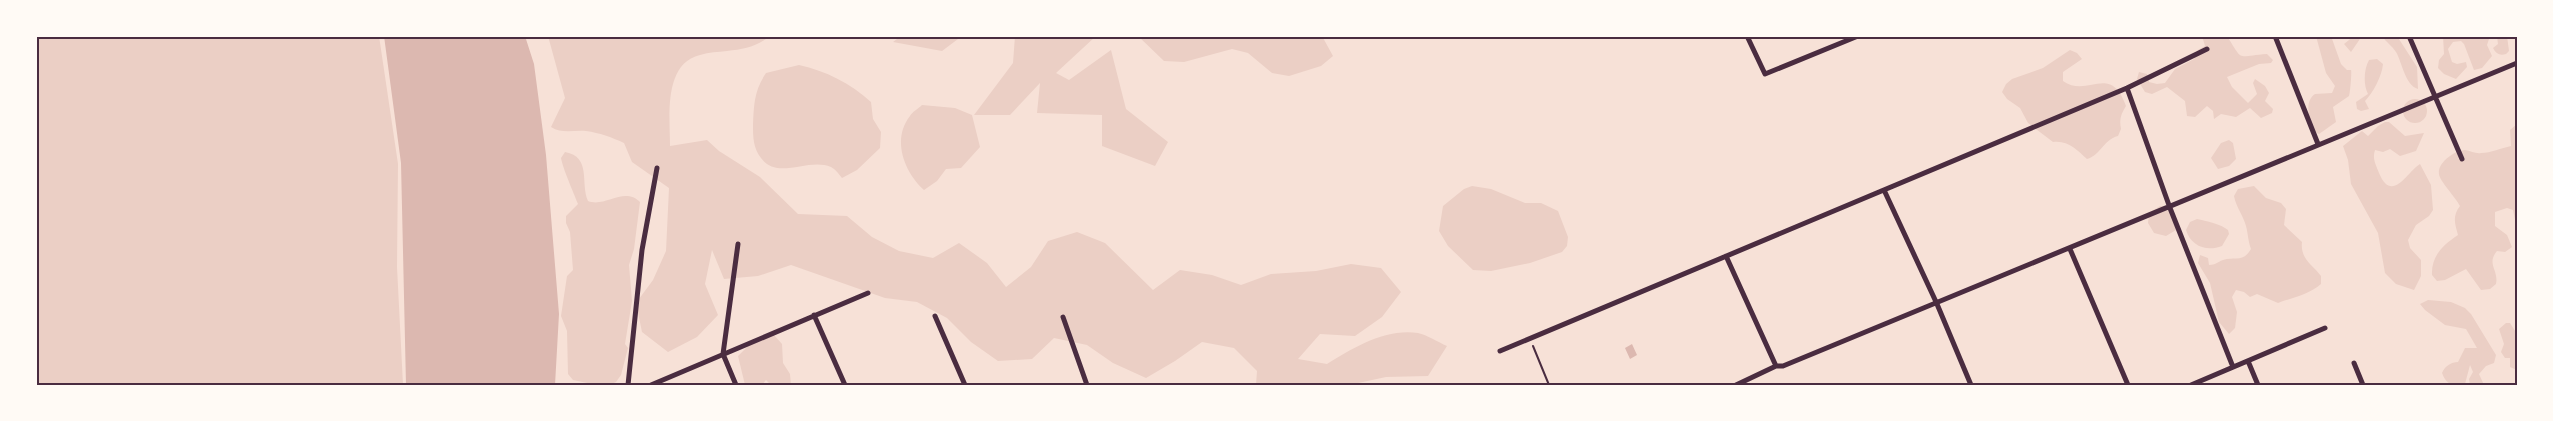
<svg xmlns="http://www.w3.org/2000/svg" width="2553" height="421" font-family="Jost,sans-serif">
<rect width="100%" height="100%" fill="#f7e1d7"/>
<!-- green -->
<path fill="#ebcfc5" d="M36 36H379L398 164 397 267 403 385H37Z
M548 36H770C756 47 744 49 727 51 718 52 709 52 700 55 663 64 670 117 670 146L707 140 719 151 760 177 798 214 847 216 872 237 899 251 933 258 959 243 987 263 1006 287 1031 267 1048 241 1077 232 1105 243 1153 290 1180 270 1212 275 1241 285 1271 274 1316 271 1351 264 1381 268 1401 292 1382 317 1355 336 1320 334 1298 359 1327 364C1353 348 1385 328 1418 333 1427 335 1438 342 1447 346L1428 376 1386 377 1349 385H1256L1257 371 1234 348 1202 342 1175 361 1146 378 1113 363 1087 345 1054 338 1032 359 998 361 971 342 947 318 917 302 885 298 791 265 758 276 724 279 712 250 705 284 718 315 697 337 668 352 642 332 636 303 653 280 666 251 669 188 632 162 624 143C611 137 600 133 586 131 573 130 562 134 551 127L565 98Z
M901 36H962L942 51 893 42Z
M1015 36H1096L1056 73 1069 80 1111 50 1126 109 1168 142 1155 166 1102 146V115L1037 113 1040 83 1010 115H974L1013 63Z
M1138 36H1322L1333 56 1321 66 1289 76 1272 73 1248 53 1232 49 1184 62 1164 61Z
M2202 36H2227C2244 63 2236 56 2267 54L2273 60 2271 63 2259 64 2227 77 2232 87 2248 103 2257 94 2253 83 2255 79 2265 86 2269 93 2265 101 2273 109 2272 113 2261 118 2250 108 2236 117 2221 114 2214 119 2213 111 2207 106 2195 117 2187 116 2185 101 2167 87 2152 94 2145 92 2137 79 2139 72 2147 74 2149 82 2157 84 2165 83 2175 69 2194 59 2198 50 2205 46Z
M2316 36H2331L2341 64 2347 70H2351C2352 72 2350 94 2349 96L2333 107 2336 122 2319 134 2315 132C2310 122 2303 102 2315 94L2332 93 2335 86 2326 73Z
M2354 36H2362L2351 52 2344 44Z
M2382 36H2397L2417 67 2418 89C2405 85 2402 62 2396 52 2392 46 2386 42 2382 36Z
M2443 36H2490L2487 45 2492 56 2482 68 2474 70 2464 44 2461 41 2453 42 2448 49 2452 62 2457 64 2466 62 2467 67 2456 79 2444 74 2438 68 2439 60 2444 54Z
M2497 36H2507L2509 51 2506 54C2500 56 2496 54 2493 48L2498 44Z
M2070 50 2077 53 2082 59 2063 72V81C2088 99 2110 62 2126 106 2121 114 2119 119 2121 129L2118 136C2103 140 2101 155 2087 159 2077 150 2068 140 2053 142L2028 123 2020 108 2007 99 2002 92 2006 84 2012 79 2043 68Z
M2377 59 2383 64C2382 76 2373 93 2365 101L2369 109 2361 111 2357 109 2356 102 2368 94C2363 84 2364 69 2369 60Z
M799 65C826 71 850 83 871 102L873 119 881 132 880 148 857 170 842 178C839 174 835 169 831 167 808 157 778 181 761 158 753 148 753 137 753 125 754 104 754 91 766 73Z
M2403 111a12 12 0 1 1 24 0a12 12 0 1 1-24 0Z
M922 105 955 108 972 115 980 147 961 168 946 169 937 181 924 190C905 173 891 140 910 116 912 112 918 109 922 105Z
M2385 122H2389L2405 136 2424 133 2416 151 2400 156 2390 149 2383 152 2375 150C2372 159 2376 165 2379 173 2392 204 2407 172 2420 164L2431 185 2433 210 2429 216 2416 225 2408 240 2410 248 2421 260V276L2414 290 2396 284 2385 273 2378 233 2351 184 2348 160 2343 146 2362 131 2368 136 2378 126Z
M2517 124V229L2513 210 2507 208 2495 212V226L2507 235 2512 247 2505 252 2497 251C2486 264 2499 270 2496 284L2490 289 2481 290 2466 269 2445 280 2437 281 2432 275C2431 256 2443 245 2458 235 2455 224 2452 216 2460 206 2456 198 2439 180 2439 174 2437 163 2455 150 2465 150 2471 151 2476 154 2481 153 2491 153 2501 148 2511 146L2510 130Z
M2229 140 2233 143 2236 159 2229 166 2218 169 2211 158 2221 143Z
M565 152C592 157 580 183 588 201 605 208 624 186 640 202L634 249 629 265 632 301 625 344 628 348 621 375 616 382 609 385H597L573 380 568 374 567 331 561 316 567 276 573 270 570 232 566 223V216L578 204C573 191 563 169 561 158Z
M1472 186 1491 189 1525 203H1541L1558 211 1568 237 1567 246 1562 252 1530 263 1491 271 1473 270 1448 246 1439 231 1443 206 1464 189Z
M2254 186 2266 198 2281 203 2286 209 2284 225 2302 242C2300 259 2312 264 2321 276V284C2308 295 2294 297 2278 303L2257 294 2250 297 2244 292 2236 290 2232 297 2237 312 2235 328 2229 334 2219 322 2210 283 2198 263 2200 255 2208 258 2209 265C2216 265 2217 262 2223 260 2235 256 2243 263 2251 249 2248 241 2248 233 2246 226 2243 215 2236 207 2234 196L2238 189Z
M2160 206H2169L2176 230 2166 236 2154 233 2148 223 2149 213Z
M2197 219C2206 221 2221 224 2228 230L2229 234 2222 246C2206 252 2191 246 2186 230L2190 222Z
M2428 300 2451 302 2465 308 2471 314 2496 355 2494 363 2486 366 2479 374 2484 385H2470L2469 379 2473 372 2470 365 2465 384C2452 385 2447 386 2442 373 2445 366 2451 362 2458 362L2465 348H2477L2466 329 2445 325 2425 310 2420 304Z
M2506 323H2510L2517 334V370L2510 367V358H2505L2501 352 2504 344 2499 329Z
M774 335 782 344 783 363 790 374 791 385H771L766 380 762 385H745L738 356 751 343Z"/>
<!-- water -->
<path fill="#dcb8b0" d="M384 36H525L534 64 546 155 559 314 555 385H406L401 163Z
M1632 344 1637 355 1630 359 1625 348Z"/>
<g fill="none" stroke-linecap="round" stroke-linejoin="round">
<!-- path -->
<path stroke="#4a2c40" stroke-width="2" d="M1533 346 1549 385"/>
<!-- minor -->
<path stroke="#4a2c40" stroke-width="5" d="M1747 36 1765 74 1858 36
M2275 36 2318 144
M2409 36 2462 159
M2127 88 2170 208 2233 367
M1884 190 1937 304 1971 385
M2070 249 2128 385
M1726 256 1776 366
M814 315 845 385
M935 316 965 385
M1063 317 1087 385
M1500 351 2127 88 2207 49
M2248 361 2258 385
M2354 363 2363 385
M628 385 642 250 657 168
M651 385 868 293
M736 385 723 354 738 244
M1736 385 1776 366H1783L2517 63
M2191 385 2325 328"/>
</g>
<!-- border -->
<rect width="2553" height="421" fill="none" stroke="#fffaf5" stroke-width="75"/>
<rect x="38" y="38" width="2478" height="346" fill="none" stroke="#4a2c40" stroke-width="2"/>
</svg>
